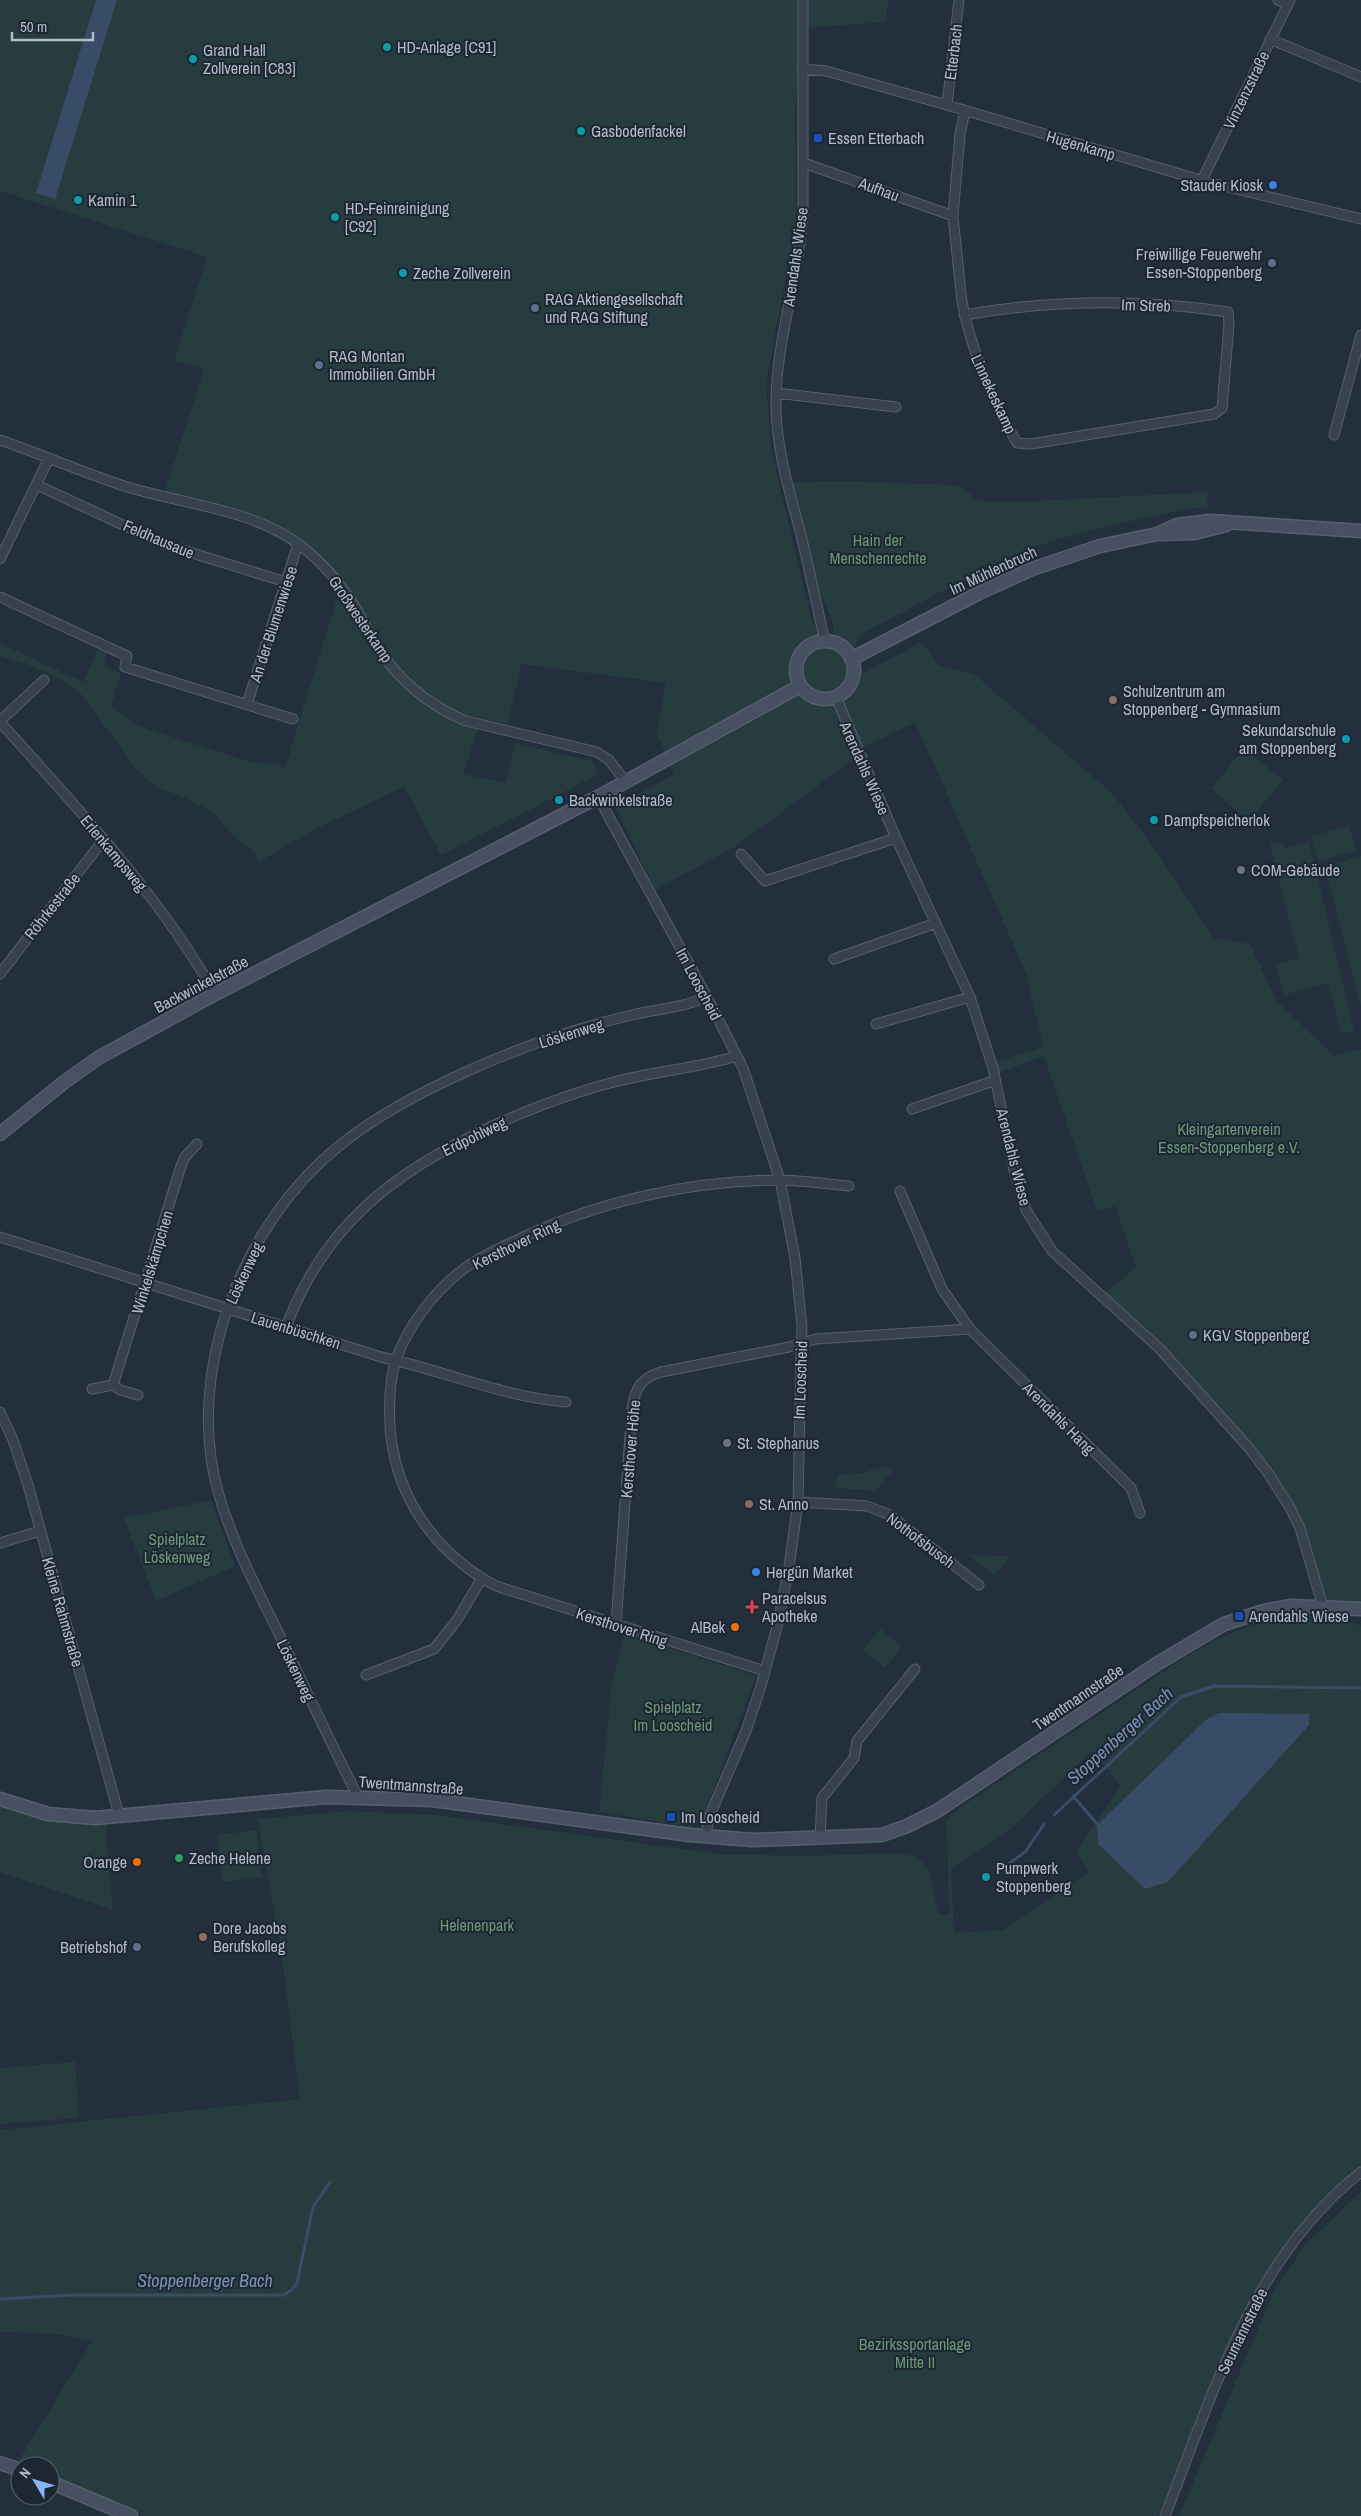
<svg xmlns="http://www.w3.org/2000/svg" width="1361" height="2516" font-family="'Archivo Narrow',sans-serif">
<rect width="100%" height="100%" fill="#242f3e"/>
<!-- green -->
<path fill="#263c3f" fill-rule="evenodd" d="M0 0H800L801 68 795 110 796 222 766 382 771 448 812 622 825 641 843 649 864 673 921 642 939 665 974 674 1111 792 1151 843 1214 938 1250 944 1277 1001 1334 1056 1361 1049V1604L1325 1603 1302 1527 1270 1471 1103 1295 1136 1267 1115 1206 1097 1211 1044 1056 995 1074 992 1063 1043 1047 1026 973 915 722 858 750 859 755 736 846 655 890 615 806 674 775 657 733 666 683 521 664 508 724 481 719 463 774 506 783 515 743 591 761 597 769 595 776 441 855 404 787 317 828 258 862 254 852 232 834 212 812 184 797 158 788 137 770 82 695C58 675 30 664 0 656V643L83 682 98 649 107 653 103 667 121 673 111 706 136 725 250 762 276 764 285 768 342 582 279 529 164 494 204 369 174 361 207 257 0 191Z
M804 0H888L886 22 803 28Z
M837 481 958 485 979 501H1036L1207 492 1208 507 1186 509 1095 529 1029 548 972 575 858 636 855 647 844 645 833 633V622L812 573 790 483Z
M1244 748 1283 780 1249 821 1211 789Z
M1349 826 1356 851 1318 861 1311 836Z
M1282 842 1285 848 1309 842 1354 1031 1341 1033 1328 983 1284 995 1276 964 1299 958 1270 844Z
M1361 856V1007L1325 867Z
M885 1466 893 1470 875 1491 836 1488 837 1475 862 1473Z
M211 1500 235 1566 156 1601 124 1518Z
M970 1555 1010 1556 994 1576Z
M1327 1615 1361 1626V2171L1334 2192 1261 2286 1162 2516H144L50 2476V2466H24L17 2463 92 2341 58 2334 0 2332V2130L300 2099 282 1956 258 1819 347 1811 437 1815 718 1854 802 1856 897 1853 914 1856 928 1867 939 1915 949 1914 947 1823 951 1815 961 1807 1185 1657C1237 1627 1267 1617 1327 1615ZM1309 1714V1725L1168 1882ZM1092 1751 1121 1786 1076 1852 1090 1872 1003 1930 954 1933 951 1868 1007 1832Z
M880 1629 902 1646 885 1668 863 1651Z
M624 1633 756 1676 702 1820 691 1827 599 1812 612 1684Z
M0 1800 107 1818V1846L113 1910 0 1872Z
M256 1830 262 1877 223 1882 217 1835Z
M75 2062 79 2118 0 2124V2068Z
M1361 2192V2516H1179L1274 2291 1306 2244Z"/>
<!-- water -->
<path fill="#394c67" d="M96 0H117L55 199 36 193Z
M1219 1713 1309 1714V1725L1168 1882 1145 1889 1098 1844 1097 1825 1207 1719Z"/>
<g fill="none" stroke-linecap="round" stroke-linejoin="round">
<!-- stream -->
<path stroke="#394c67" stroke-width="3" d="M1073 1796 1099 1826
M1054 1815 1181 1697 1214 1686 1361 1688
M1006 1866 1026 1851 1044 1824
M0 2299 71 2295H284L293 2289 297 2283 313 2207 330 2182"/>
<!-- street casing -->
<g stroke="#565f6c" stroke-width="11">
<path id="street" d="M803 0V214C799 279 775 342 776 408 777 451 789 490 800 531 809 568 817 605 825 642
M1278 0 1288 5
M1270 39 1361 77
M802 69 826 71 947 105 1207 182 1361 219
M947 105 959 0
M804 163 953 216
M1202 180 1290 0
M964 315C1050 300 1142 299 1228 312L1229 325 1222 408 1214 414 1031 444 1017 443C991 398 972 353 962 302L953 216 960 134 965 111
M776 393 896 407
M1334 435 1361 335
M0 440C40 454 80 471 121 485 179 504 251 508 300 545 323 563 342 585 357 610 367 628 376 647 388 662 409 689 435 708 466 721L597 752 609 760 625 781
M37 485 166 545 286 582
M0 559 49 458
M0 597 127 656 125 667 293 719
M836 697 896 838 970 997 993 1068 1014 1170 1026 1210 1052 1251 1159 1348 1249 1448 1268 1473 1289 1506 1300 1528 1323 1607
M247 704 298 544
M0 721 44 680
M0 722C77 808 158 893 215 994
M598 797 707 997 743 1068 780 1180 795 1258 802 1326 801 1355 798 1502 789 1567 778 1623 761 1686 746 1731 710 1815 705 1837
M741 854 765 881 896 838
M834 959 936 923
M0 974 104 839
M876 1024 970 997
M912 1109 996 1080
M900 1191 942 1289 970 1329 1131 1488 1140 1513
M0 1237 381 1357C443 1370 502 1397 566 1402
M286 1327C324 1225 394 1172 490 1127 532 1108 574 1092 618 1081 657 1071 698 1068 737 1056
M113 1385 181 1166 185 1157 197 1144
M113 1385 120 1390 138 1395
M92 1389 113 1385
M0 1412 13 1440 28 1485 119 1815
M798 1502 867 1506 890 1515 979 1585
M0 1543 40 1531
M616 1624 632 1409C635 1388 641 1378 661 1372L789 1347 816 1339 970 1329
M765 1671 496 1586C443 1558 404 1509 393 1450 388 1425 388 1384 396 1360 407 1327 434 1292 461 1271 478 1258 499 1248 519 1239 599 1201 690 1181 779 1180 802 1180 826 1184 849 1186
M366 1675 434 1649 457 1620 482 1578
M358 1797C331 1743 305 1688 279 1634 257 1589 233 1544 219 1495 183 1373 242 1224 339 1146 378 1114 425 1090 470 1070 523 1046 580 1027 636 1014 660 1009 684 1007 707 997
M820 1838 822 1798 854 1758 857 1741 915 1669
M1165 2516C1213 2393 1253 2257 1361 2172"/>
</g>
<!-- secondary casing -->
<g stroke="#565f6c" stroke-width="15">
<path id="secondary" d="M1162 534 1194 533 1226 525
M796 670a29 29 0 1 1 58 0a29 29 0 1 1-58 0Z
M851 659 979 593 1032 569 1100 546 1157 534 1177 525 1210 521 1361 531
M0 1134 63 1083 98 1058 215 994 598 797 800 686
M0 1799 48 1814 95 1818 326 1797 433 1800 690 1835 753 1840 882 1835 907 1826 937 1811 1158 1663 1224 1624 1264 1611 1290 1606 1361 1609
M0 2463 20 2470
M50 2482 131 2516"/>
</g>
<!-- street -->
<use href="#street" stroke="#38414e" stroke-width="9"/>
<!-- secondary -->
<use href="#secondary" stroke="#465061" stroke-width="12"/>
</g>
<!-- markers -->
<g fill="#0f9aa8" stroke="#1d2633" stroke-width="2">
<circle cx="387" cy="47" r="5"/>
<circle cx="193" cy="59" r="5"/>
<circle cx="581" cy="131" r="5"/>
<circle cx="78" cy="200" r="5"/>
<circle cx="335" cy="217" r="5"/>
<circle cx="403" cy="273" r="5"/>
<circle cx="1346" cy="739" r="5"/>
<circle cx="559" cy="800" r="5"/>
<circle cx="1154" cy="820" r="5"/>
<circle cx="986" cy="1877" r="5"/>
</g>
<g fill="#1a4fb4" stroke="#1d2633" stroke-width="2">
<rect x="813" y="133" width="10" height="10" rx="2.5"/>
<rect x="1234" y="1611" width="10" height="10" rx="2.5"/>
<rect x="666" y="1812" width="10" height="10" rx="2.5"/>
</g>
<g fill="#3f7fe0" stroke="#1d2633" stroke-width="2">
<circle cx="1273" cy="185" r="5"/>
<circle cx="756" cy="1572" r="5"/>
</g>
<g fill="#5c6f8a" stroke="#1d2633" stroke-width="2">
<circle cx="1272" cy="263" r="5"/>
<circle cx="535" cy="308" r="5"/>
<circle cx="319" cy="365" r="5"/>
<circle cx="1193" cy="1335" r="5"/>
<circle cx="137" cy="1947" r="5"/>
</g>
<g fill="#8d6e63" stroke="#1d2633" stroke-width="2">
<circle cx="1113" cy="700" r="5"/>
<circle cx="749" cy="1504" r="5"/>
<circle cx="203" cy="1937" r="5"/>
</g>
<g fill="#6b7280" stroke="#1d2633" stroke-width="2">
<circle cx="1241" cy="870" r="5"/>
<circle cx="727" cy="1443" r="5"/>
</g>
<path fill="#e0444e" stroke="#1d2633" stroke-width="2" d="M749.5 1599.5h5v5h5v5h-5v5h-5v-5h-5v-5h5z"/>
<g fill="#e8710a" stroke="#1d2633" stroke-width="2">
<circle cx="735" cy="1627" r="5"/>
<circle cx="137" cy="1862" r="5"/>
</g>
<circle fill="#2e9e5b" stroke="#1d2633" stroke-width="2" cx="179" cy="1858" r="5"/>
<g text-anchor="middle" stroke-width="4" stroke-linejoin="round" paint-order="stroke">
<!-- poi labels -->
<g font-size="16" fill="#b4bcc9" stroke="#1d2633" text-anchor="start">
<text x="397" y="53">HD-Anlage [C91]</text>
<text x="203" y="56">Grand Hall<tspan x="203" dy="18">Zollverein [C83]</tspan></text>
<text x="591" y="137">Gasbodenfackel</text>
<text x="828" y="144">Essen Etterbach</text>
<text x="1263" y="191" text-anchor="end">Stauder Kiosk</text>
<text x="88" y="206">Kamin 1</text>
<text x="345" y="214">HD-Feinreinigung<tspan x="345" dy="18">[C92]</tspan></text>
<text x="1262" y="260" text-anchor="end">Freiwillige Feuerwehr<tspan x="1262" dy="18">Essen-Stoppenberg</tspan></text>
<text x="413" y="279">Zeche Zollverein</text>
<text x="545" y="305">RAG Aktiengesellschaft<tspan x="545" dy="18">und RAG Stiftung</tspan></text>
<text x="329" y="362">RAG Montan<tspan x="329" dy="18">Immobilien GmbH</tspan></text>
<text x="1123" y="697">Schulzentrum am<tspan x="1123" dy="18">Stoppenberg - Gymnasium</tspan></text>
<text x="1336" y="736" text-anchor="end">Sekundarschule<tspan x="1336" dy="18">am Stoppenberg</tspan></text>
<text x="569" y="806">Backwinkelstraße</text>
<text x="1164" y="826">Dampfspeicherlok</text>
<text x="1251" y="876">COM-Gebäude</text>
<text x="1203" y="1341">KGV Stoppenberg</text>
<text x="737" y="1449">St. Stephanus</text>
<text x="759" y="1510">St. Anno</text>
<text x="766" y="1578">Hergün Market</text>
<text x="762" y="1604">Paracelsus<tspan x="762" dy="18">Apotheke</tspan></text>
<text x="1249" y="1622">Arendahls Wiese</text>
<text x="725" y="1633" text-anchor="end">AlBek</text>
<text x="681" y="1823">Im Looscheid</text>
<text x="189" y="1864">Zeche Helene</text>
<text x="127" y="1868" text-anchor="end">Orange</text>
<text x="996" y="1874">Pumpwerk<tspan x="996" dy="18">Stoppenberg</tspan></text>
<text x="213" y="1934">Dore Jacobs<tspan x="213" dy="18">Berufskolleg</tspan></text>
<text x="127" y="1953" text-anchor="end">Betriebshof</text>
</g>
<!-- street labels -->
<g font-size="16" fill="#b4bcc9" stroke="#1d2633">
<text transform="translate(953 52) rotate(-83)" y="6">Etterbach</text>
<text transform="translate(1246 90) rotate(-64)" y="6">Vinzenzstraße</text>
<text transform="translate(1081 145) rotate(16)" y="6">Hugenkamp</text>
<text transform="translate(879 189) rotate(20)" y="6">Aufhau</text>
<text transform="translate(795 257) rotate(-82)" y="6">Arendahls Wiese</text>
<text transform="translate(1146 305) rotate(2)" y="6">Im Streb</text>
<text transform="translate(994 394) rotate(65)" y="6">Linnekeskamp</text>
<text transform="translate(159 539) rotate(23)" y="6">Feldhausaue</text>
<text transform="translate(993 570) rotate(-25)" y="6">Im Mühlenbruch</text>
<text transform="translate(361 619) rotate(56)" y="6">Großwesterkamp</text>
<text transform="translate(273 624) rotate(-72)" y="6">An der Blumenwiese</text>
<text transform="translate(865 768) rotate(66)" y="6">Arendahls Wiese</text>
<text transform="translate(114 853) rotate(50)" y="6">Erlenkampsweg</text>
<text transform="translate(52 906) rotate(-52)" y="6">Röhrkestraße</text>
<text transform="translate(201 984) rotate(-28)" y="6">Backwinkelstraße</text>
<text transform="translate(699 984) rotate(62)" y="6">Im Looscheid</text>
<text transform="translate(571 1033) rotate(-17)" y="6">Löskenweg</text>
<text transform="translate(474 1136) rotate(-26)" y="6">Erdpohlweg</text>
<text transform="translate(1014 1157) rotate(76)" y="6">Arendahls Wiese</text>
<text transform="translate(516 1244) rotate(-26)" y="6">Kersthover Ring</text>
<text transform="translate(152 1262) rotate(-73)" y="6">Winkelskämpchen</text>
<text transform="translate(244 1273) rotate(-65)" y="6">Löskenweg</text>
<text transform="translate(296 1330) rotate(17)" y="6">Lauenbüschken</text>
<text transform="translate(800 1380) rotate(-88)" y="6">Im Looscheid</text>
<text transform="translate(1059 1418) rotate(45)" y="6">Arendahls Hang</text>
<text transform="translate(630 1449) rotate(-85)" y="6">Kersthover Höhe</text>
<text transform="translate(921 1540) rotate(37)" y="6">Nothofsbusch</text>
<text transform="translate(63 1612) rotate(74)" y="6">Kleine Rahmstraße</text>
<text transform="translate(622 1627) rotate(18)" y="6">Kersthover Ring</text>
<text transform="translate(296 1670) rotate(64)" y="6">Löskenweg</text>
<text transform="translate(1078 1697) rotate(-34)" y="6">Twentmannstraße</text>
<text transform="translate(411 1785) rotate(4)" y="6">Twentmannstraße</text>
<text transform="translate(1242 2331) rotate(-64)" y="6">Seumannstraße</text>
</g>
<!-- park labels -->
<g font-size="16" fill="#6b9a76" stroke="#1d2633">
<text x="878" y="546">Hain der<tspan x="878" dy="18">Menschenrechte</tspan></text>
<text x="1229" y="1135">Kleingartenverein<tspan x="1229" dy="18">Essen-Stoppenberg e.V.</tspan></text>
<text x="177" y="1545">Spielplatz<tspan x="177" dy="18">Löskenweg</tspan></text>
<text x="673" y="1713">Spielplatz<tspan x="673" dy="18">Im Looscheid</tspan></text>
<text x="477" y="1931">Helenenpark</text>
<text x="915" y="2350">Bezirkssportanlage<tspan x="915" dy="18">Mitte II</tspan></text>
</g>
<!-- water labels -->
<g font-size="18" font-style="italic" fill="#7c92b1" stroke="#1d2633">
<text transform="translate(1120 1736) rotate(-42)" y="6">Stoppenberger Bach</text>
<text x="205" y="2287">Stoppenberger Bach</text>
</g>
</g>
<!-- north arrow -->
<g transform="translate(35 2481) rotate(308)"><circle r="24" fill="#1d2633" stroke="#59626f"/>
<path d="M0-4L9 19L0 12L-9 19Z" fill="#8ab4f8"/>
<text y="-8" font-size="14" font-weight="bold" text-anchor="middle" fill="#b4bcc9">N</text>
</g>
<!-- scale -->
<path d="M12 32v8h81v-8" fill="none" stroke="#b4bcc9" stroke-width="2.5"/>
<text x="20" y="32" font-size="15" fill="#b4bcc9" stroke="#1d2633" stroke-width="4" paint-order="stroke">50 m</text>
</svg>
